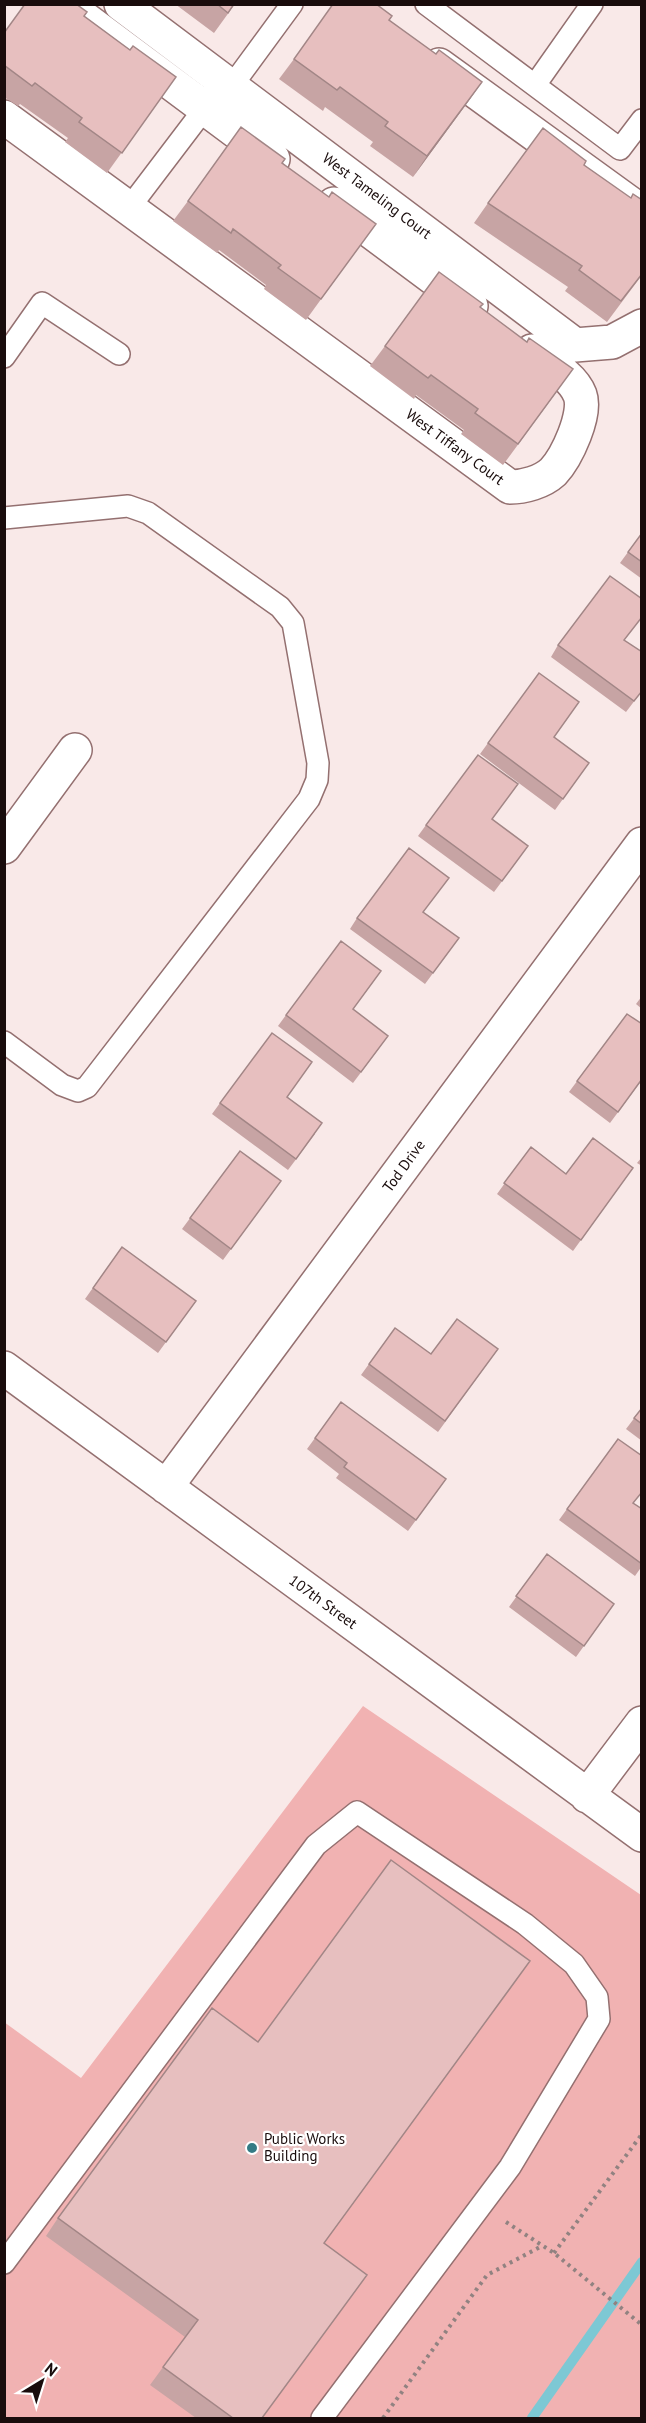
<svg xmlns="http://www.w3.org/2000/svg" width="646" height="2423" font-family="'PT Sans',sans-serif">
<rect width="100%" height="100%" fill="#f9e9e8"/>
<!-- green -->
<path fill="#f1b2b2" d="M363 1706 641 1895V2418H5L4 2022 81 2078Z"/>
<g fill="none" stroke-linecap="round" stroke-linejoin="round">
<!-- stream -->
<path stroke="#7dc8d4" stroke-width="10" d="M532 2418 642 2262"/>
<!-- service casing -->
<g stroke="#947070" stroke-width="24">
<path id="service" d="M426 4 620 149 642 120
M535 85 592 4
M231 87 292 4
M129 208 205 108
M4 357 42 303 119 354
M4 518 128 506 148 513 280 607 293 623 318 763 317 780 309 799 87 1087 78 1091 62 1085 4 1042
M4 2263 316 1845 357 1812 525 1924 574 1964 597 1997 599 2019 510 2167 322 2418"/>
</g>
<!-- minor casing -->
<g stroke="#947070" stroke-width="36">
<path id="minor" d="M65 4 273 159
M121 4 575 345 612 342 642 326
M439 65 642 212
M4 117 510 487C524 487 542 482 553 472 567 457 587 414 580 395 573 376 547 362 532 351
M334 204 471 306
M4 847 75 750
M4 1368 642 1835
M166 1487 642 844
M587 1796 642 1723"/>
</g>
<!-- path -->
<path stroke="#918281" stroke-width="4" stroke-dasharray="3 4.5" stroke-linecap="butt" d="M506 2222 554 2253 642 2325
M554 2253 642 2134
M383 2418 487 2275 542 2246"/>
<!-- service -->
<use href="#service" stroke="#fff" stroke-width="21"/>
<!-- minor -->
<use href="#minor" stroke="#fff" stroke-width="33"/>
</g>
<!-- wall -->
<path fill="#c7a4a4" d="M175 4H235L214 33Z
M84 16 130 50 176 77 107 173 65 142 68 138 20 104 18 106 4 97V33Z
M389 20 436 54 482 82 413 177 370 146 373 142 325 107 323 111 279 79 294 59Z
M283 163 361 244 306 320 264 289 266 285 219 250 217 253 173 221 188 201Z
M584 165 630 198 642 200V275L607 322 565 291 568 287 474 223 488 203Z
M480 308 558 390 503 465 461 434 464 430 416 395 414 399 370 366 385 346Z
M642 533V579L620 563Z
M558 645 642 691 626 712 551 657Z
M554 737 589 763 555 810 480 754 488 743Z
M493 819 520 857 494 892 418 836 426 825Z
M357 918 451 949 425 984 350 929Z
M373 982 353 1009 380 1047 353 1083 278 1026 286 1015Z
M642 996V1009L636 1004Z
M627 1014 642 1080 610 1123 569 1092Z
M287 1097 315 1134 288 1170 212 1114 220 1103Z
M531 1147 566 1174 633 1168 573 1251 497 1194Z
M240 1151 281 1181 223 1260 182 1229Z
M642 1157V1166L637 1163Z
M122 1247 196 1301 158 1353 85 1299Z
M395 1328 431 1354 498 1349 438 1432 361 1375Z
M642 1408V1441L626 1429Z
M315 1438 446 1479 408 1531 336 1478 339 1474 307 1449Z
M633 1503 642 1509V1566L635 1576 559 1520 567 1509Z
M547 1554 614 1604 576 1657 509 1607Z
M517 1979 324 2243 263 2418H196L150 2385 185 2337 46 2236 58 2218 258 2042Z"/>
<!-- shaded-wall -->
<path fill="#a28686" d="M482 82 468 102 413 177 427 156Z"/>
<!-- building -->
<path fill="#e7bfbf" stroke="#a28686" stroke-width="1.5" d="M25 4H76L87 12 84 16 130 50 133 46 176 77 122 153 79 122 82 118 35 83 32 86 4 65V33Z
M217 4H234L228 13Z
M333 4H376L392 16 389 20 436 54 439 50 482 82 427 156 385 126 388 122 340 87 337 90 294 59Z
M241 127 285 159 282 163 329 197 332 192 376 224 321 299 278 268 281 265 233 229 231 233 188 201Z
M543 128 586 161 584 165 631 198 633 194 642 200V274L621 301 579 270 582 266 488 203Z
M439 272 483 304 480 307 527 342 529 338 573 369 518 444 475 413 478 409 431 375 428 378 385 346Z
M642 533V562L628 552Z
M610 576 642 599V617L624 640 642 652V691L634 701 558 645Z
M539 673 579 702 554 737 589 763 563 799 488 743Z
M478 755 518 784 492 819 528 846 502 881 426 825Z
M409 848 449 878 423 912 459 938 433 973 357 918Z
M341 941 381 971 353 1009 388 1036 361 1072 286 1015Z
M627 1014 642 1024V1079L618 1112 577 1081Z
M272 1033 312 1062 287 1097 322 1123 296 1159 220 1103Z
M593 1138 633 1168 581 1240 504 1183 531 1147 566 1174Z
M240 1151 281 1181 231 1249 190 1218Z
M122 1247 196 1301 166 1342 93 1288Z
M457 1319 498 1349 445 1421 369 1364 395 1328 431 1354Z
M341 1402 446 1479 416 1520 344 1467 347 1463 315 1438Z
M642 1408V1424L634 1418Z
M618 1439 642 1456V1492L633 1503 642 1509V1564L567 1509Z
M547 1554 614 1604 584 1646 516 1596Z
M391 1860 530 1961 324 2243 367 2275 262 2418H233L163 2367 198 2320 58 2218 212 2008 258 2042Z"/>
<!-- markers -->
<circle fill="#347b85" stroke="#fff" stroke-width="2" cx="252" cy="2148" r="6"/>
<g text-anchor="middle" stroke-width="4.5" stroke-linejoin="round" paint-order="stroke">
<!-- street labels -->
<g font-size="15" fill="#190c0c" stroke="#fff">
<text transform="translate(377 196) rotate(37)" y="5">West Tameling Court</text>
<text transform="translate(455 447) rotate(36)" y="5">West Tiffany Court</text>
<text transform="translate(404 1166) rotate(-54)" y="5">Tod Drive</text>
<text transform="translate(323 1602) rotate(36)" y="5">107th Street</text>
</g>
<!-- poi labels -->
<g font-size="15" fill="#190c0c" stroke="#fff" text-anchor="start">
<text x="264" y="2144">Public Works<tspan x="264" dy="17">Building</tspan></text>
</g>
</g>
<!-- border -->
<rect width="646" height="2423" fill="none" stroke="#190c0c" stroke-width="12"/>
<!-- north arrow -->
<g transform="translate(42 2381) rotate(38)" stroke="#ffffff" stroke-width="4.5" paint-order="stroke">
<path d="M0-4.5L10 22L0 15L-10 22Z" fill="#190c0c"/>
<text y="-9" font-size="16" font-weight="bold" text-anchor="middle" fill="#190c0c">N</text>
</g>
</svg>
